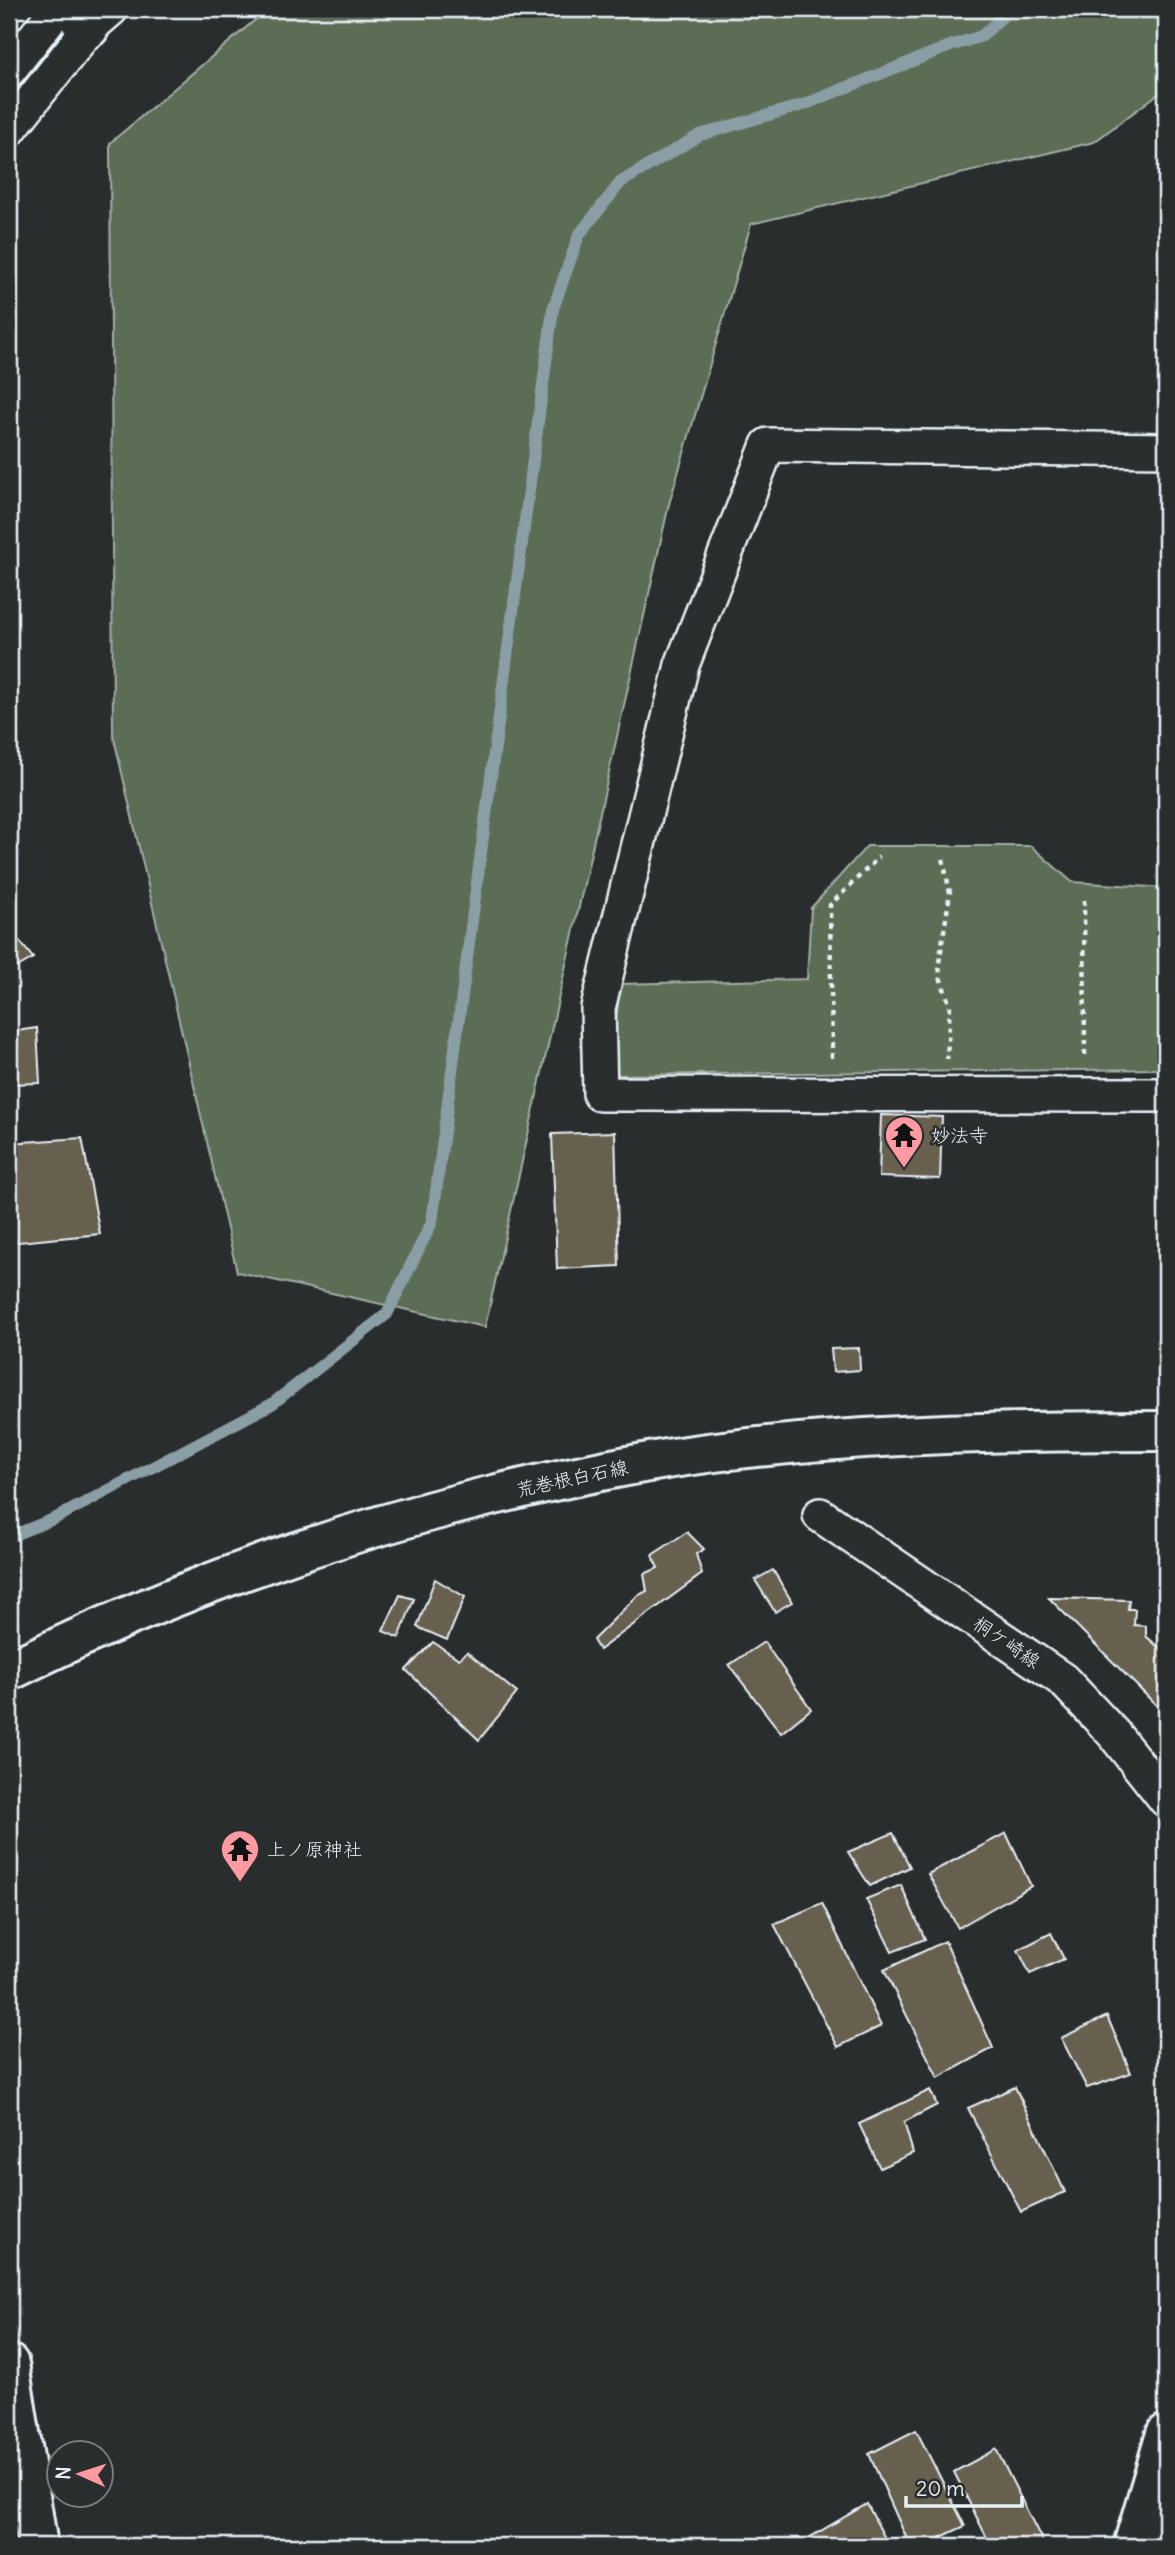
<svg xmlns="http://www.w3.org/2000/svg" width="1175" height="2555" font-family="Delius,'Klee One',sans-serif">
<rect width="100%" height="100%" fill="#2a2d2e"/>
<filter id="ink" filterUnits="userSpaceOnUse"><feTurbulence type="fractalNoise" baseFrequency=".0143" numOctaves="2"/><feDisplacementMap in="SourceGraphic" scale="14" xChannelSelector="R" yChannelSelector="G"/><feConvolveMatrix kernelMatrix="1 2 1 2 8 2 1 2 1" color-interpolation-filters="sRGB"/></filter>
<g filter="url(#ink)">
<!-- green -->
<path fill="#5c6d56" stroke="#a2afa7" stroke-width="2" d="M268 9H1166V88L1094 142 751 224 669 504 485 1327 237 1272 113 734 110 143Z
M867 846H1031L1072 882 1166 888V1069L611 1075 620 984 807 979 811 908Z"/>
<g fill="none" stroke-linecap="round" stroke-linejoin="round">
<!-- stream -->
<path stroke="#8a9ea6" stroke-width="12" d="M9 1537 56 1518 272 1404 387 1314 432 1222 553 309 579 235 621 182 700 135 803 105 950 46 982 36 1010 9"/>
</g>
<!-- building -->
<path fill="#676050" stroke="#e8f1f8" stroke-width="2" d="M9 928 33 958 9 972Z
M37 1028 40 1083 9 1084V1032Z
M881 1115 942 1117 940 1179 879 1177Z
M615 1132 619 1266 557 1269 552 1134Z
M82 1138 100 1234 9 1243V1143Z
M859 1348 860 1370 833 1372 831 1349Z
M687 1532 704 1549 696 1554 702 1574 599 1650 593 1640 637 1596 647 1591 644 1574 658 1568 652 1555Z
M773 1570 792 1602 775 1612 755 1580Z
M435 1579 465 1597 447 1640 417 1627Z
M400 1595 414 1599 399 1638 383 1631Z
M1049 1598 1129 1600 1128 1609H1135L1134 1625 1146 1626V1636L1166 1654V1715Z
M433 1642 459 1659 467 1652 517 1693 479 1740 406 1670Z
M764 1642 811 1709 781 1733 729 1665Z
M893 1833 910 1867 870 1886 848 1852Z
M1006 1833 1031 1886 958 1928 928 1874Z
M901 1885 925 1939 892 1952 866 1899Z
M822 1903 881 2026 838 2047 774 1924Z
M1051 1933 1064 1959 1030 1974 1018 1950Z
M945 1941 993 2048 938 2078 884 1970Z
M1107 2016 1131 2073 1087 2088 1061 2038Z
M1015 2087 1065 2192 1021 2212 968 2108Z
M930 2090 937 2105 904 2122 913 2153 880 2168 859 2124Z
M916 2430 965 2526 922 2546H910L869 2454Z
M996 2449 1045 2546H991L954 2472Z
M867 2504 889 2546H804L802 2542Z"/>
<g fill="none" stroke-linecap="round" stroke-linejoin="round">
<!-- minor casing -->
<g stroke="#e8f1f8" stroke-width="38">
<path id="minor" d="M9 70 57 9
M9 130 89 28 111 9
M1166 450 768 445 682 665 598 1008 600 1094 1166 1095
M820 1515 1063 1680 1113 1733 1166 1800"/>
</g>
<!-- tertiary casing -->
<g stroke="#e8f1f8" stroke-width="44">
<path id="tertiary" d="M70 9 89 28
M9 1671C160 1596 318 1539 481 1498 551 1481 621 1465 693 1455 848 1433 1010 1431 1166 1431
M9 2364 38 2546
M1133 2546 1166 2434"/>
</g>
<!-- path -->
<path stroke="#e8f1f8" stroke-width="4.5" stroke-dasharray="5 5" stroke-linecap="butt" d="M943 859 950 893 939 963 940 977 950 1006 947 1059
M1084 900 1085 1059
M832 1058 830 905 879 857"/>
<!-- minor -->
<use href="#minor" stroke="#2a2d2e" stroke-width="33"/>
<!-- tertiary -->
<use href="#tertiary" stroke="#2a2d2e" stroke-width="38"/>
</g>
</g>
<!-- icons -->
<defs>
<g id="temple-pin" transform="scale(2.0125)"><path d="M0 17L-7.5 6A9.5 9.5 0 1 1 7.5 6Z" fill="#ff9aa2" stroke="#2a2d2e"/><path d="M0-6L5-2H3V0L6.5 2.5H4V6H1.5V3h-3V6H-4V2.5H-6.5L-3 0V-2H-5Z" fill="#111"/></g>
</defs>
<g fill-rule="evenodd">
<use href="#temple-pin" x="904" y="1135"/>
<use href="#temple-pin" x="240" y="1849"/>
</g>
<g text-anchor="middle" stroke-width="5" stroke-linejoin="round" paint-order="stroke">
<!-- poi labels -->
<g font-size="19" fill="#e8f1f8" stroke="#2a2d2e" text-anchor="start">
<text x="931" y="1142">妙法寺</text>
<text x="267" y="1856">上ノ原神社</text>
</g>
<!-- street labels -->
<g font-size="19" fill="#e8f1f8" stroke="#2a2d2e">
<text transform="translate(572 1478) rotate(-12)" y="7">荒巻根白石線</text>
<text transform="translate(1007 1642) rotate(34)" y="7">桐ケ崎線</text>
</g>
</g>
<!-- margin -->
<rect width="1175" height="2555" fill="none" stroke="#2a2d2e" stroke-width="35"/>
<rect x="18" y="18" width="1140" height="2520" fill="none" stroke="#e8f1f8" stroke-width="2.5" filter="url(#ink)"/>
<!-- north arrow -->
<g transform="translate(80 2474) rotate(273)"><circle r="33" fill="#2a2d2e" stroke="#767b7f" stroke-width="2"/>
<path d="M0-5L12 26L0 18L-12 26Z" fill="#ff9aa2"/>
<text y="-10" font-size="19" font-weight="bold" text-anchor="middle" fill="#e8f1f8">N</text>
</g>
<!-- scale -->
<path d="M906 2496v10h116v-10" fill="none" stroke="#e8f1f8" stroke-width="3.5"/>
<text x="916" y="2496" font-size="21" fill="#e8f1f8" stroke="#2a2d2e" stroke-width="5" paint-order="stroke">20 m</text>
</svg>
